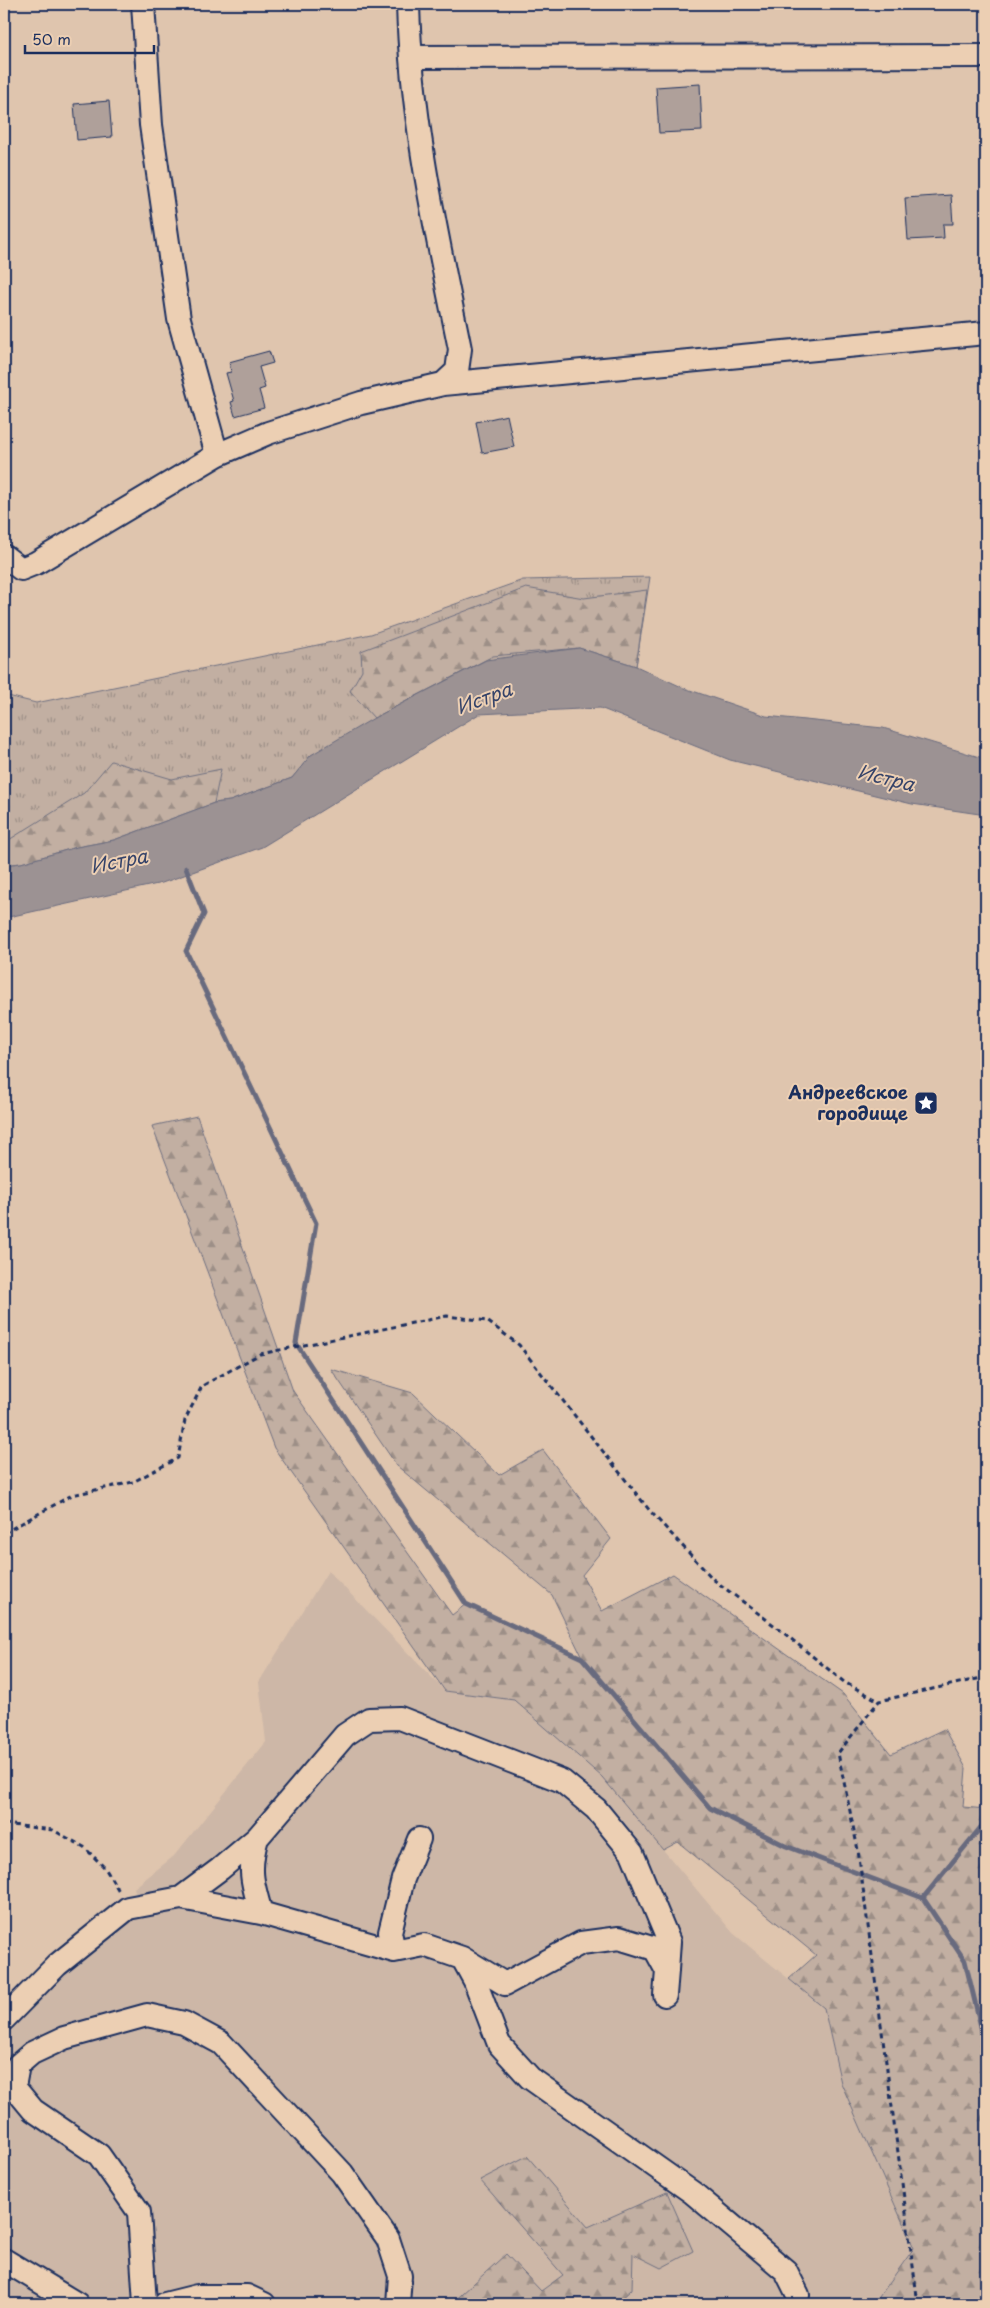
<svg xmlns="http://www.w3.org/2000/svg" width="990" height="2308" font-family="'Playpen Sans',sans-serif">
<defs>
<pattern id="grass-tufts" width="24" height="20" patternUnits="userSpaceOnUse" patternTransform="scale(1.25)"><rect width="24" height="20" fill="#c2afa2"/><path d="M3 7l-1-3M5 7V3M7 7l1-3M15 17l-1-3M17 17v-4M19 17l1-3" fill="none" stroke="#9d8f87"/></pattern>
<pattern id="forest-firs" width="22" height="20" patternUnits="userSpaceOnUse" patternTransform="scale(1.25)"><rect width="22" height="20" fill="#c2afa2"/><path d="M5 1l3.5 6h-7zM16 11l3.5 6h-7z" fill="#9d8f87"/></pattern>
</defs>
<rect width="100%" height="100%" fill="#dfc5ae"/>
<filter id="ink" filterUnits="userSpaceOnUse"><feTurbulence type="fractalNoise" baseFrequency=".02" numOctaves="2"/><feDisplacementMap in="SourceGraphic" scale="10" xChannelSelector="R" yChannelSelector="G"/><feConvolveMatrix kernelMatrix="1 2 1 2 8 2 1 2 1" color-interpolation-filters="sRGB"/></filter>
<g filter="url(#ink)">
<!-- built -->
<path fill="#cdb7a7" d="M328 1571 445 1691 514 1700 602 1777 733 1933 824 2008 841 2083 914 2248 874 2304H4V2037L27 2006 142 1911 134 1888 174 1856 266 1742 259 1682Z"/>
<!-- grass -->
<path fill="url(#grass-tufts)" stroke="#6e6f80" d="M650 577 636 666 579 648 311 755 292 778 230 801 214 803 4 865V695L36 703 371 634 523 580Z"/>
<!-- forest -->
<path fill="url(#forest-firs)" stroke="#6e6f80" d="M526 588 584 598 647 590 636 666 579 648 493 656 374 718 350 691 362 670 361 651Z
M111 761 172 779 221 769 214 803 114 840 77 847 21 863 4 865V843L84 793Z
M197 1116 293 1391 452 1615 466 1604 582 1657 552 1595 397 1466 331 1369 413 1393 499 1475 543 1450 611 1539 582 1575 602 1611 673 1574 843 1694 891 1754 944 1729 966 1768 963 1807 986 1809V2304H874L914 2248 841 2083 824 2008 789 1979 816 1955 678 1842 663 1850 602 1777 514 1700 445 1691 274 1448 152 1126Z
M527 2156 588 2227 667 2192 693 2251 661 2268 633 2254 632 2289 616 2304H451L506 2254 541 2291 563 2275 480 2180Z"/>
<!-- water -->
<path fill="#9c9293" stroke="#686a7e" d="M579 648 636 666 684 688 766 716 883 728 986 759V815L912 804 730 760 600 708 479 714 262 847 162 883 4 918V865L21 863 77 847 114 840 214 803 230 801 292 778 311 755 374 718 486 660Z"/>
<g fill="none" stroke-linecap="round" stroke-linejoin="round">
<!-- stream -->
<path stroke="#686a7e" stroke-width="5" d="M186 868 204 914 186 951 316 1223 296 1343 466 1604 582 1658 710 1808 786 1846 923 1898 986 1821
M923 1898 965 1961 986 2047"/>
</g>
<!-- building -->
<path fill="#afa09a" stroke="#1b2f5e" d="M700 84 702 131 659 133 656 87Z
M109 101 112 137 77 140 74 104Z
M951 195 953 224H943L944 238 908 240 905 198Z
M269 351 273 363 259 367 265 388 259 390 264 408 235 416 231 402 234 401 226 373 231 372 229 362Z
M507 415 514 447 482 453 476 422Z"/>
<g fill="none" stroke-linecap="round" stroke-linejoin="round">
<!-- minor casing -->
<g stroke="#1b2f5e" stroke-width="26">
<path id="minor" d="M143 4 151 125 179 319 217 455
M411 57 986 56
M443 384 986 333
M4 556 21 569 36 563 217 455 268 433 361 403 443 384 457 371 460 349C437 235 411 121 408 4
M257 1838C248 1869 252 1882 261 1913
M181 1898 220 1869 257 1838 345 1735 369 1719 400 1718 562 1781 596 1809 632 1853 669 1942 667 1970
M394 1951 390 1932 403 1879 419 1839
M463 1959 475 1981 499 2044 530 2078 693 2193 786 2271 798 2295
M4 2019 57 1965 128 1908 181 1898 261 1913 394 1951 424 1945 462 1958 505 1984 581 1943 619 1938 655 1949 667 1971 665 1995
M4 2260 77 2304
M145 2304 139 2212 99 2155 33 2110 14 2087 18 2065 32 2053 64 2038 147 2015 184 2023 221 2043 342 2173 388 2239 400 2276 398 2304
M165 2304 197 2296H247L264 2304"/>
</g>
<!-- path -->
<path stroke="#1b2f5e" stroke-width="3" stroke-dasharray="5 4" stroke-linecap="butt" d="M4 1533 72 1495 133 1482 178 1458 185 1420 202 1386 260 1354 447 1316 487 1321 519 1345 650 1511 714 1580 779 1629 844 1682 879 1701
M4 1824 53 1830 84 1847 105 1868 119 1891
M918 2304 858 1850 838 1753 879 1701 986 1677"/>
<!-- minor -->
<use href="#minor" stroke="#eccfb3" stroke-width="22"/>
</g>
</g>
<!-- icons -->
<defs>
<g id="sight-square" transform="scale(1.25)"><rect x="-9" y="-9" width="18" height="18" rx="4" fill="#1b2f5e" stroke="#eccfb3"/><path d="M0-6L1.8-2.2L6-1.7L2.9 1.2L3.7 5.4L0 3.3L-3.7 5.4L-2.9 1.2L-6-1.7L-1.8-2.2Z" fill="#fff"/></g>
</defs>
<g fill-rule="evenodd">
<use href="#sight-square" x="926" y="1103"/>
</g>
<g text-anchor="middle" stroke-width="4" stroke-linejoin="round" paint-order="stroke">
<!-- poi labels -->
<g font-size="18" font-weight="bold" fill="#1b2f5e" stroke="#eccfb3" text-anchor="end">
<text x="908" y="1099">Андреевское<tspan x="908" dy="21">городище</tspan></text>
</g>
<!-- water labels -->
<g font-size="19" font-style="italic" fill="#354369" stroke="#eccfb3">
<text transform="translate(484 698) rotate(-20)" y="7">Истра</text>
<text transform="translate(886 778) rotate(14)" y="7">Истра</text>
<text transform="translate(119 861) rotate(-11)" y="7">Истра</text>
</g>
</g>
<!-- margin -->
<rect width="990" height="2308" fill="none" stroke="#eccfb3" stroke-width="20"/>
<rect x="10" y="10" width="970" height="2288" fill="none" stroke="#1b2f5e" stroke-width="2" filter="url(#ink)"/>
<!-- scale -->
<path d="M25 45v8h129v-8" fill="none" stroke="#1b2f5e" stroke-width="2.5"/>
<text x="32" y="45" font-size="15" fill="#1b2f5e" stroke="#eccfb3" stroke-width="4" paint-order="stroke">50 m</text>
</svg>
